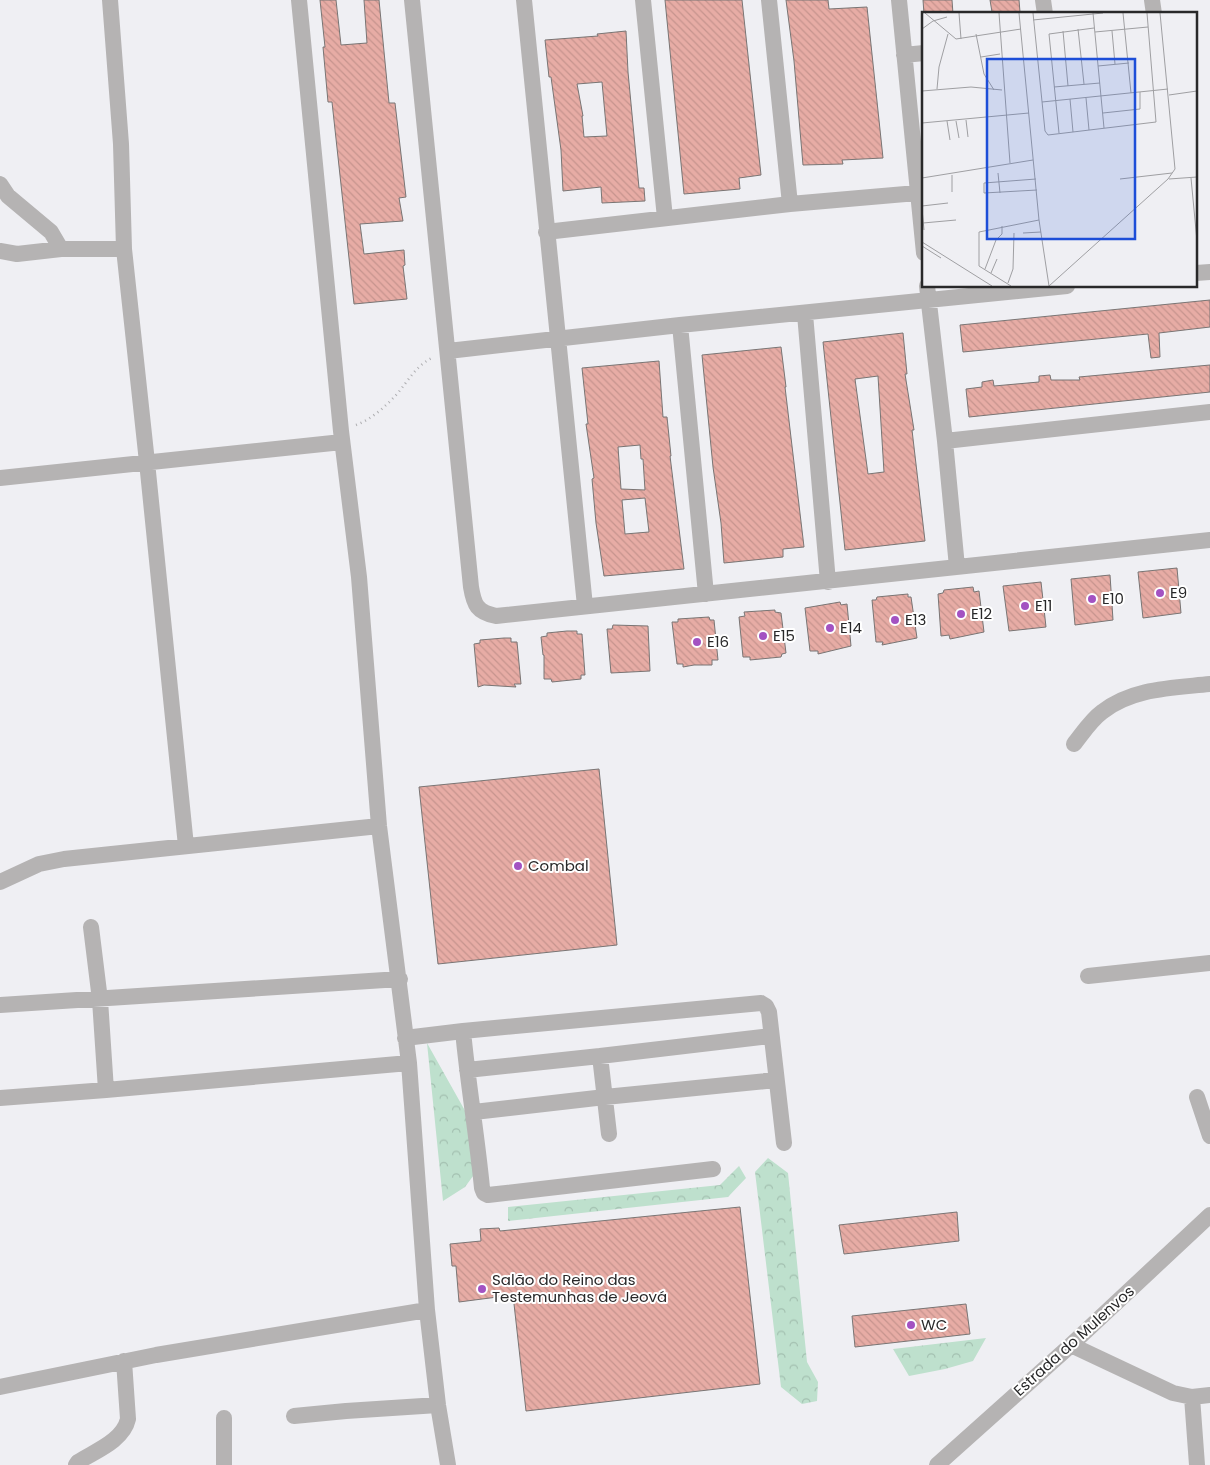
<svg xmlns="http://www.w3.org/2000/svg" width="1210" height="1465" font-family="Poppins,sans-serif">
<defs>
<pattern id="park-crowns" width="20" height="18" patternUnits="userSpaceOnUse" patternTransform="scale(1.25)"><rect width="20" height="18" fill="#bee0cd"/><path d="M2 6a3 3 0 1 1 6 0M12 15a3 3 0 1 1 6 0" fill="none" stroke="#a3c0b0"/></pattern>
<pattern id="building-back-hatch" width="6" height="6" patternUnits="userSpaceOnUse" patternTransform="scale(1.25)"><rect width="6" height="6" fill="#e7aca5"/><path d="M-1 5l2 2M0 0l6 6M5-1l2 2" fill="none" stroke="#c6948e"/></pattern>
</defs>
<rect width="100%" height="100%" fill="#efeff3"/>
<!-- park -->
<path fill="url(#park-crowns)" d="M427 1043 468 1116 476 1172 465 1187 443 1201Z
M768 1158 788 1173 807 1362 818 1382 817 1401 802 1404 781 1387 755 1172Z
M739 1166 746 1178 728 1197 508 1221V1207L720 1185Z
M986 1338 973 1361 945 1369 909 1376 893 1349Z"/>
<!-- building -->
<path fill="url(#building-back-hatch)" stroke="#797574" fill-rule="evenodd" d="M320 0H336L341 45 367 43 364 0H379L389 103H395L406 197 399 198 403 221 360 224 364 254 404 250 405 265 403 266 407 299 354 304 332 102H328L323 47H325Z
M665 0H742L761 175 739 178 740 189 684 194Z
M786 0H828L829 9 867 7 883 158 842 160 843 164 803 165 794 61Z
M923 0H952L953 14H924Z
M990 0H1019L1020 12H992Z
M626 31 628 72 639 188H644L645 201 602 203 601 187 563 191 561 150 551 77H549L545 40 598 36 597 34ZM602 82 607 136 584 137 582 116H583L577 84Z
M1210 300V327L1159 333 1160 357 1151 358 1148 334 963 352 960 325Z
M903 333 907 374H905L914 430H912L925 541 845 550 823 342ZM878 376 884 472 868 474 855 379Z
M781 347 786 387H785L804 547 783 549V557L724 563 721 523 713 467 702 355Z
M659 361 663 417H667L671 456H670L684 569 604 576 596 523 592 479 594 478 586 424H588L582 368ZM640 445 641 459H643L645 490 621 489 618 447ZM645 498 649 532 625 534 622 500Z
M1210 365V392L969 417 966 389 982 387V382L993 380 994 386 1039 382V376L1050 375 1051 380H1080L1079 377Z
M1177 568 1181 613 1143 618 1138 572Z
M1110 575 1113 620 1075 625 1071 579Z
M1041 582 1046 627 1009 631 1003 586Z
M973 587 974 592 979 591 984 632 950 639 949 635 941 636 938 594 943 593 944 590Z
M908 594V597H911L917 638 882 645 883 642H876L872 600H876L877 597Z
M840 602 841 605 847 604 851 646 818 654V651H810L805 608Z
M775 610V612L781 613 786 653 782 654 781 657 750 660V657H743L739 617 745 616 744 612Z
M709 617 710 620H714L718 660H712V665H694L683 667V664H677L672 622H678V619Z
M613 625 648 626 650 671 611 673 607 629H612Z
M567 631H577V634H582L585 675H581V679L552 682 551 679H544V655H543L541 637 547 636V633Z
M504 638H511V642H517L521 684H514L516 687 484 685 478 687 474 644 480 643V640Z
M599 769 617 945 438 964 419 787Z
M740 1207 760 1384 526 1411 513 1295 459 1302 456 1266H452L450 1244 481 1241 480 1229 499 1228 500 1231Z
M957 1212 959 1241 844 1254 839 1225Z
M966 1304 970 1334 855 1347 852 1316Z"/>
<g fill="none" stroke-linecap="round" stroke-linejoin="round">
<!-- path -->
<path stroke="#afafb2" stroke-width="2.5" stroke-dasharray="1 4" stroke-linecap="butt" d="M356 425C372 419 386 406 397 394 409 380 416 365 434 357"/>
<!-- minor -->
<path stroke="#b5b3b3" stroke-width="16" d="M110 0 121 144 124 249 147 462 186 846
M299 0 341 431 359 577 379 826 409 1063 427 1310 438 1405 448 1465
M412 0 471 587C474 605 477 612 496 616L1210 540
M524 0 585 606
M643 0 665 218
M769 0 790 204
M899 0 924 253
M1043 0 1045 14
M1152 0 1154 14
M904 55 924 53
M0 184 8 196 51 232 61 249
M546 232 790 204 917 193
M0 251 17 254 61 249H124
M1196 273 1210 272
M927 286 945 441 957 567
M805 314 828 582
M680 325 706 594
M448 351 680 325 1067 286
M945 441 1210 412
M0 478 342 442
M1074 744C1082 734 1091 720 1102 712 1132 688 1173 688 1210 684
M0 882 39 864 64 859 379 826
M91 927 100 1000 106 1090
M1088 976 1210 963
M0 1005 400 979
M463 1031C468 1084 477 1136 482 1188L484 1193 488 1195 713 1169
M405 1038 463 1031 761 1003 766 1006 769 1012 784 1143
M600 1056 609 1134
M467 1070 600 1056 771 1036
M1197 1097 1210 1136
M0 1098 106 1090 409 1063
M474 1112 605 1097 776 1080
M1071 1345 1173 1393 1192 1397 1210 1395
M0 1387 156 1355 427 1310
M1192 1397 1197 1465
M294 1416 346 1411 438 1405
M224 1418V1465
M76 1465 78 1462C95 1451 123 1441 128 1419L124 1361
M937 1465 1071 1345 1210 1215"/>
</g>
<!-- markers -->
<g fill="#a352c2" stroke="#fff" stroke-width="2">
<circle cx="1160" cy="593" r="5"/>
<circle cx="1092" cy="599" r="5"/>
<circle cx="1025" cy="606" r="5"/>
<circle cx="961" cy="614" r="5"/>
<circle cx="895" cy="620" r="5"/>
<circle cx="830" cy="628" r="5"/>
<circle cx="763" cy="636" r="5"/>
<circle cx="697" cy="642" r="5"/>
<circle cx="518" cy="866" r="5"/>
<circle cx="482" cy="1289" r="5"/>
<circle cx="911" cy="1325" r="5"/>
</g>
<g text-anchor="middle" stroke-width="4" stroke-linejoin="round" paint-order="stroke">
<!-- poi labels -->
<g font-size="15" fill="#282829" stroke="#fff" text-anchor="start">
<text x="1170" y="598">E9</text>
<text x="1102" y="604">E10</text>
<text x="1035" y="611">E11</text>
<text x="971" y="619">E12</text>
<text x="905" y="625">E13</text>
<text x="840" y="633">E14</text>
<text x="773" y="641">E15</text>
<text x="707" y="647">E16</text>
<text x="528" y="871">Combal</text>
<text x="492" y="1285">Salão do Reino das<tspan x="492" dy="17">Testemunhas de Jeová</tspan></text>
<text x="921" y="1330">WC</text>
</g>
<!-- street labels -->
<g font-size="15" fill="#282829" stroke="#fff">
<text transform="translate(1074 1341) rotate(-42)" y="5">Estrada do Mulenvos</text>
</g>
</g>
<!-- overview -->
<g transform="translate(922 12)">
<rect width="275" height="275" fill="#efeff3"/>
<path fill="none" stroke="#9f9fa2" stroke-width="1" d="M3 1 34 27 99 17M37 1 39 27M77 1 88 151M97 1 117 208 127 274M111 1 123 119 126 123 234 110 225 1M171 1 182 116M201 1 209 81M111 8 181 1M0 17 11 9 25 5M156 17 162 72M141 19 146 74M190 19 193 52M173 20 226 15M54 22 62 62 72 78M59 45 78 42M176 54 207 51M132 75 178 71M15 77 17 55 26 22M0 79 49 75 80 78M247 83 275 79M164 86 167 118M148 87 151 120M120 90 246 77M181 101 218 97V80M44 108 46 125M25 109 28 128M34 109 37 126M0 111 107 101M137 121 127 22 172 16M76 161 78 181M30 163V180M0 166 111 148M269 166 275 229M114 167 62 171V181L115 178M198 167 250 161M247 167 275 165M0 194 26 191M0 197 2 218M1 211 34 208M101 221 119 220M0 230 70 274M0 234 19 246M63 257 74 228 80 222V214M69 261 75 247M86 271 91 257 92 221M89 274 57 254V220L117 208M127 274 246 167 253 157 238 1"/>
<path fill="#1d4ed8" fill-opacity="0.15" stroke="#1d4ed8" stroke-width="2.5" d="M65 47H213V227H65Z"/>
<rect width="275" height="275" fill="none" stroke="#282829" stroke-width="2.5"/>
</g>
</svg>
